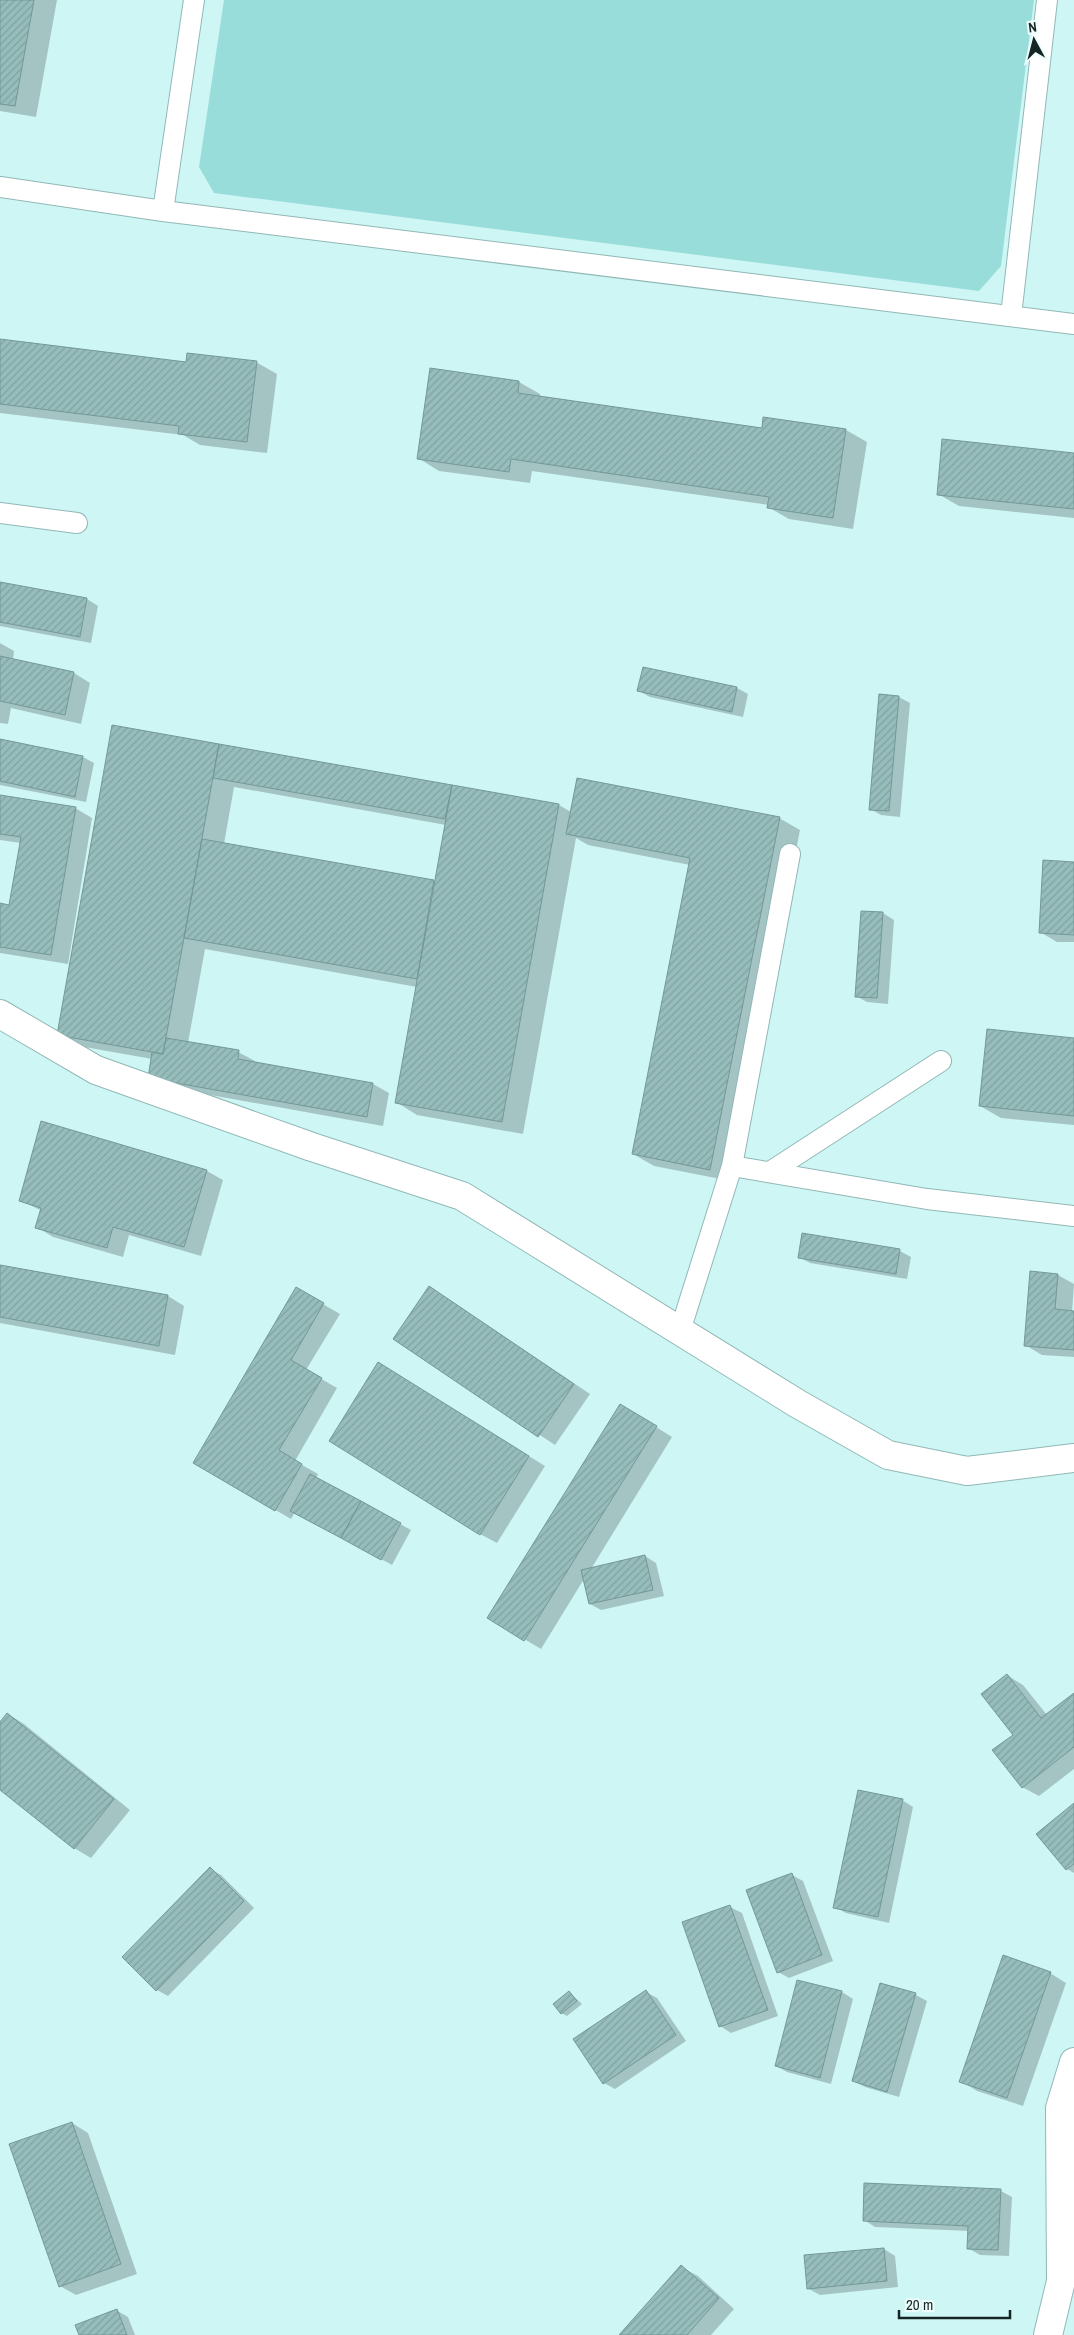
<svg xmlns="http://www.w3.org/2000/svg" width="1074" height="2335" font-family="'Archivo Narrow',sans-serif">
<defs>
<pattern id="building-hatch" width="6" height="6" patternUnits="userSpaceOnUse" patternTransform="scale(1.25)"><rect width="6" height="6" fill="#96bdbb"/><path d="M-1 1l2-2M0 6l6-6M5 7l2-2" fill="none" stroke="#80a2a1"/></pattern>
</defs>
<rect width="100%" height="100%" fill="#cef6f5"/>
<!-- green -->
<path fill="#99dddb" d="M224 0H1034L1001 266 979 291 214 193 199 167Z"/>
<!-- shadow -->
<path fill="#0003" fill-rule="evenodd" d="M0 0H57L36 117 0 111Z
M0 340 187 363 256 362 277 374 267 453 200 445 183 435 0 413Z
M431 370 519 382 540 394V397L763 429 846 430 867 442 853 529 789 519 768 507 769 505 532 471 530 483 439 471 418 458Z
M1074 454V518L959 506 938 494Z
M0 583 87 599 98 606 91 643 0 626Z
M0 643 14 651 13 660 74 673 90 683 81 724 11 708 8 724 0 723Z
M644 668 737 688 748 694 743 717 650 697 639 691Z
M899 697 910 703 900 817 881 815 870 809Z
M113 726 559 805 571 812 779 818 800 830 731 1181 654 1166 633 1154 690 865 588 845 576 838 523 1134 417 1115 396 1102 417 987 205 949 188 1043 238 1052 255 1061V1063L373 1084 389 1093 383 1126 166 1087 152 1059 79 1046 58 1034ZM234 787 446 825 435 882 224 844Z
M0 740 83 757 94 763 86 802 0 785Z
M0 796 75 808 92 818 68 964 0 953V904L10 906 21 843 0 840Z
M1074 863V942H1057L1040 932Z
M863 912 883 913 894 920 888 1004 867 1002 856 996Z
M1074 1039V1125L1001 1118 980 1106Z
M42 1123 207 1171 223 1180 201 1256 129 1235 123 1257 53 1237 37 1227 42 1211 20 1200Z
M900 1251 911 1257 907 1279 810 1263 799 1257Z
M0 1266 168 1296 184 1306 175 1355 0 1323Z
M1058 1275 1074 1284 1072 1312H1074V1357L1042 1355 1025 1345Z
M297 1289 340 1314 306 1370 337 1388 295 1461 318 1474 316 1478 411 1530 392 1565 295 1512 291 1519 195 1463Z
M445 1297 590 1394 555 1445 395 1339Z
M395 1373 545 1466 497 1543 480 1534Z
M637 1415 672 1437 591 1569 645 1556 656 1563 664 1596 601 1610 590 1604 584 1579 541 1649 489 1618Z
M1007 1675 1023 1685 1047 1715 1074 1695V1769L1039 1796 1022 1787Z
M8 1714 24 1724 130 1810 91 1858 74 1848 0 1788V1724Z
M902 1800 913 1807 889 1923 846 1913 835 1907Z
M1074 1805V1873L1067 1869 1038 1834Z
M210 1869 221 1875 254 1908 168 1996 157 1990Z
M792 1875 803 1881 833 1961 789 1978 778 1972Z
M730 1907 742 1913 778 2016 731 2033 720 2026Z
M1050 1973 1066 1983 1023 2106 977 2091 961 2081Z
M798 1982 842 1992 853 1999 831 2084 787 2072 776 2066Z
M881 1984 916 1995 927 2001 899 2097 865 2087 853 2081Z
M569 1992 582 2004 567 2016 561 2013Z
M646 1992 657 1998 686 2041 615 2089 604 2083Z
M72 2123 88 2133 137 2274 76 2295 60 2286Z
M1001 2191 1012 2197 1009 2256 980 2255 968 2248 969 2231 875 2227 864 2220Z
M884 2249 895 2256 898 2287 820 2295 809 2289Z
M681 2267 698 2276 734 2309 711 2335H621Z
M116 2310 128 2317 135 2335H80Z"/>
<!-- building -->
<path fill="url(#building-hatch)" stroke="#739897" d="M0 0H34L15 106 0 104Z
M0 339 186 362 187 353 257 361 247 442 178 434 179 426 0 404Z
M430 368 519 381 518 393 762 428 763 417 846 429 833 518 767 508 769 497 511 459 509 472 417 459Z
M942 439 1074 453V509L937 495Z
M0 582 87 598 80 637 0 622Z
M0 656 74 672 65 715 0 701Z
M643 667 737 687 732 712 637 691Z
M879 694 899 696 889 811 869 810Z
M112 725 219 744 163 1054 57 1035Z
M0 739 83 756 75 797 0 781Z
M219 744 452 785 445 819 213 778Z
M577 778 780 817 710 1170 632 1154 690 858 566 834Z
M452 785 559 804 502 1122 395 1103Z
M0 795 76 807 51 955 0 947V903L9 905 21 837 0 834Z
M202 839 434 880 417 979 184 938Z
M1043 860 1074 862V935L1039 933Z
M861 911 883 912 877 998 855 997Z
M987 1029 1074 1038V1116L979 1106Z
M166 1038 239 1050 238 1059 373 1083 367 1117 148 1078 152 1052 163 1054Z
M41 1121 207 1170 184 1247 113 1227 107 1248 35 1228 41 1208 19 1201Z
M802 1233 900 1249 896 1274 798 1258Z
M0 1265 168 1295 159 1346 0 1317Z
M1030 1271 1058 1274 1055 1309 1074 1311V1350L1024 1346Z
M429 1286 574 1384 538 1437 393 1339Z
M296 1287 324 1303 291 1360 322 1378 279 1450 302 1464 275 1511 193 1463Z
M378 1362 529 1456 480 1535 329 1441Z
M620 1404 657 1426 524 1641 487 1618Z
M310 1474 361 1501 341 1538 290 1511Z
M361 1501 401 1523 381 1560 341 1538Z
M645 1555 653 1590 589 1604 581 1570Z
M1007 1674 1041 1718 1074 1693V1747L1022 1788 992 1750 1013 1735 981 1694Z
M7 1713 114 1799 74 1849 0 1790V1722Z
M858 1790 903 1799 878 1917 833 1908Z
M1074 1803V1864L1066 1870 1036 1834Z
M210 1867 244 1901 156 1991 122 1957Z
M792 1873 822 1955 777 1973 746 1890Z
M730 1905 768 2010 719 2027 682 1922Z
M1003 1955 1051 1972 1007 2098 959 2082Z
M797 1980 842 1991 820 2078 775 2066Z
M880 1983 916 1993 887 2092 852 2081Z
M646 1990 676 2035 603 2084 573 2039Z
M569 1991 577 2001 561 2014 553 2004Z
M72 2122 121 2264 59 2287 9 2144Z
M864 2183 1001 2189 998 2250 967 2249 968 2226 863 2221Z
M884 2248 887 2281 807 2289 804 2255Z
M681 2265 719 2298 687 2335H619Z
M117 2309 127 2335H79L75 2325Z"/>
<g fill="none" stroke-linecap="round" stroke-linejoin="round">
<!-- service casing -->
<g stroke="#91b8b6" stroke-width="22">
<path id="service" d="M0 187 163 211 1074 324
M163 211 194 0
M1011 316 1047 0
M0 513 77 523
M732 1166 927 1199 1074 1216
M770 1172 941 1061
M680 1331 732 1166 790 854"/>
</g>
<!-- minor casing -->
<g stroke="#91b8b6" stroke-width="30">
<path id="minor" d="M0 1014 96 1070 312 1147 462 1196 798 1404 888 1455 967 1471 1074 1458
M1048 2335 1061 2281 1060 2108 1074 2062"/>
</g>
<!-- service -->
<use href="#service" stroke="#fff" stroke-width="20"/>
<!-- minor -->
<use href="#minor" stroke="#fff" stroke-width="28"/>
</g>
<!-- north arrow -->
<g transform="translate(1034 40) rotate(353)" stroke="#eefefd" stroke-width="4" paint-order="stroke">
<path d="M0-4L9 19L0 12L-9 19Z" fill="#152424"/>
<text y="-8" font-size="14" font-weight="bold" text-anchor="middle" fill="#152424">N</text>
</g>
<!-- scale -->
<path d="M899 2310v8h111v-8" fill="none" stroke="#152424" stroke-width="2.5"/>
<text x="906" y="2310" font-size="15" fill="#152424" stroke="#eefefd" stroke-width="4" paint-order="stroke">20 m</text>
</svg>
